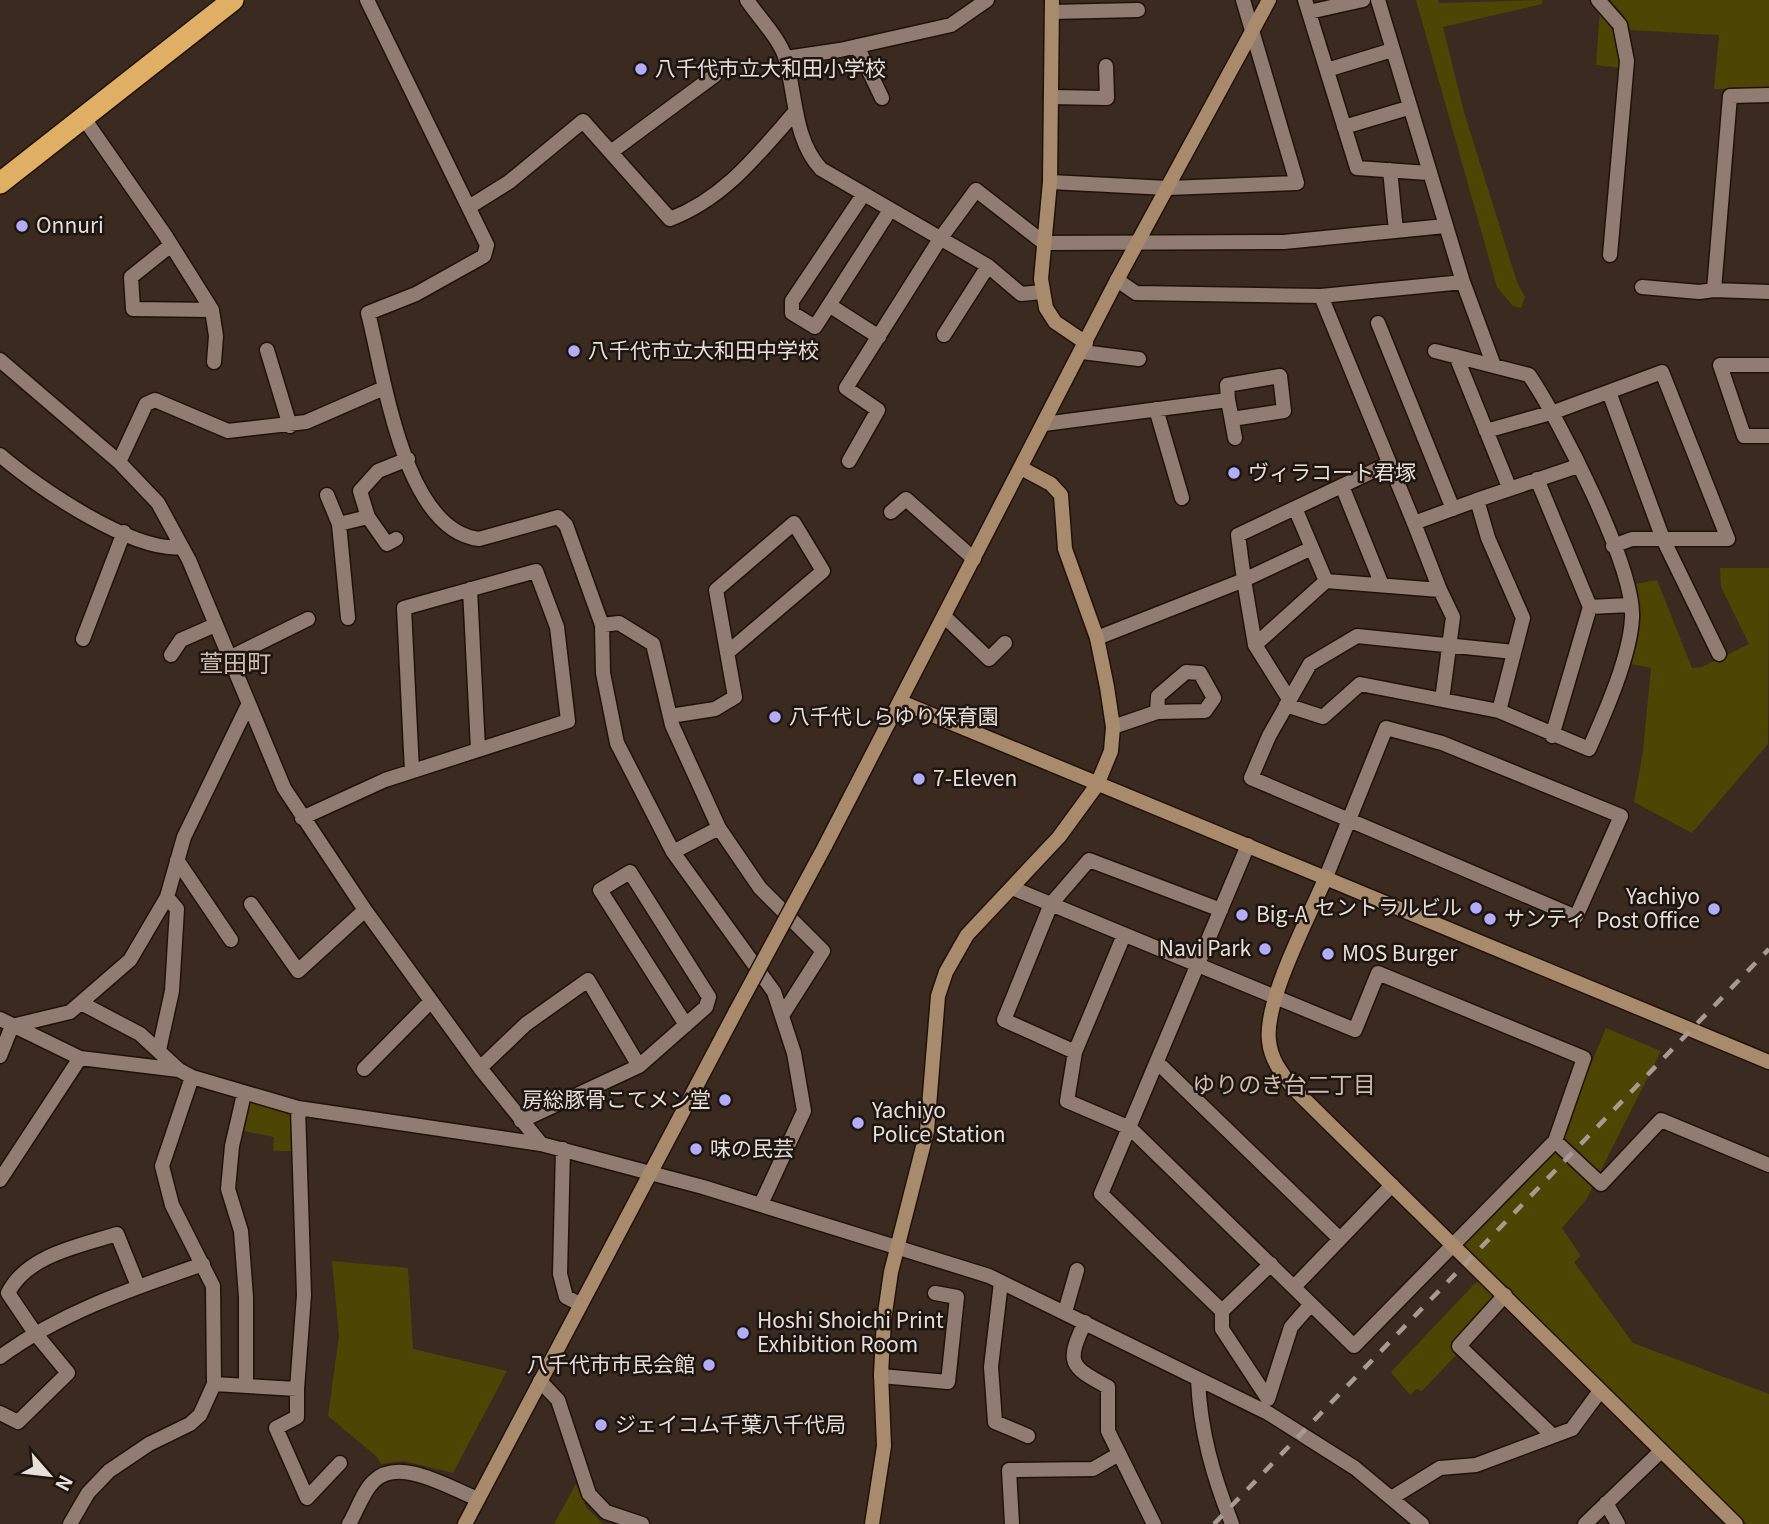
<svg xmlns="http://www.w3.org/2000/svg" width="1769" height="1524" font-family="Georgia,'Noto Sans JP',serif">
<rect width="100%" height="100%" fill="#3b2a20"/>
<!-- green -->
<path fill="#4d4503" d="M1416 0H1438L1439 3 1542 0V4L1443 27 1464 112 1517 282 1525 297 1521 308 1513 306 1497 287Z
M1610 0H1769V88L1714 89 1719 35 1630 30 1624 16Z
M1600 9 1612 25 1621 68 1596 65Z
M1720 568H1769L1768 744 1692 833 1634 802 1643 751 1651 668 1631 664 1640 625 1635 584 1657 580 1692 668 1702 667 1749 644 1721 587Z
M1606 1028 1661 1051 1586 1200 1562 1228 1581 1256 1574 1262 1633 1343 1769 1394V1524H1747L1484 1273 1460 1244 1552 1156Z
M250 1102 294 1115 293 1151H273L274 1137 244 1131Z
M332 1261 408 1268 413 1349 507 1371 453 1473 403 1461 381 1464 376 1456 328 1416 339 1336Z
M1483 1275 1502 1295 1459 1352 1422 1391 1416 1389 1410 1395 1391 1372Z
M576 1484 586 1507 603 1524H554Z"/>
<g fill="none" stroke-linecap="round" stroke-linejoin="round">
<!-- street casing -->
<g stroke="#211209" stroke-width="17">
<path id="street" d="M367 0 487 245 484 256 416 294 368 313C384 374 403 530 479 539L558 517 566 525 602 625 603 673 617 743 673 852 774 992 794 1053 804 1111 761 1204
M747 0C759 18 781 40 786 60 796 97 794 140 821 169L988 266 1021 294 1043 292
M1305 0 1357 168 1428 173
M1598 0 1620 25 1627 61 1610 255
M1052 12 1138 10
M1309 12 1363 0
M857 46 882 98
M786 58 840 50 951 25 987 0
M1327 70 1392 50
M1769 95 1730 96 1714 290 1769 292
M1051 97 1107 98 1106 66
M83 117 165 235 212 310 216 336 214 362
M1344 127 1408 108
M611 152 715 75
M1390 170 1396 231
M1050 182 1168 188 1297 183 1243 0
M863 195 792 301V313L815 327 890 210
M469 207 509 182 583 121 670 219C725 198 758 154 796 111
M171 245 131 277 133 309 212 310
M1117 280 1136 293 1321 296 1463 282 1378 0
M1463 282 1494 366
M1642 287 1699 292 1714 290
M1321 296 1414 523 1477 500 1488 538 1523 618 1499 711
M829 305 879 337
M1378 323 1453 509
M944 335 988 266
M267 350 290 426
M1082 352 1139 359
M1456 356 1509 487
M0 360 119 462 158 503 189 560 284 788 365 910 480 1068 541 1144 703 1187 989 1276 1268 1413 1355 1468 1422 1524
M1769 365H1720L1744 436H1769
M1609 392 1663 539 1719 654
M1156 409 1182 498
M1044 424 1228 400 1227 385 1280 376 1284 411 1232 419 1228 400 1235 438
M1486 431 1554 412 1662 372 1728 539H1632L1613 546
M0 455C37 487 133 553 182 547
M849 461 878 410 846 388 940 239 976 190 1044 243 1284 242 1445 226
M119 462 146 404 155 400 228 431 306 422 384 388
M1537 479 1590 607 1552 736
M1342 486 1382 585
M327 495 339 524
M1477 500 1578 466
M1295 508 1326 581
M891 512 906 499 974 559
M396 539 387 544 368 517 360 491 378 471 408 459
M470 589 478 749
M1440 590 1453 617 1442 700
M1590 607 1630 605
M945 617 989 659 1005 643
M348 618 339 524 368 517
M602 625 619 623 653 644 672 725 719 828 760 888 823 951 783 1014
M1097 638 1244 580 1238 535 1388 464
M83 639 124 532
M1255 645 1326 581 1440 590 1414 523
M171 655 181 640 215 625
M229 658 308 619
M1289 699 1255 645 1244 580 1312 548
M1286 705 1323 717 1360 684 1499 711 1589 749C1605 713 1630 657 1632 618 1635 567 1559 419 1529 375L1435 351
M670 716 715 709 735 697 716 590 794 523 823 571 727 653
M1113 727 1157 712 1205 711 1214 698 1200 673 1186 672 1158 696 1157 712
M302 818 385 780 568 721 557 627 536 571 404 608 412 771
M1248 845 1101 1194 1222 1311V1329L1268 1399
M673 852 719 828
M177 860 231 940
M1326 877 1386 728 1442 743 1621 816 1576 917 1251 778 1269 736 1310 664 1357 636 1514 652
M1012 888 1355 1030 1378 973 1584 1058 1555 1141 1354 1346 1130 1128 1067 1101 1075 1052 1124 935
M251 904 298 971 365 910
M81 1003 140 1034 179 1070
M0 1019 80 1058 179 1070 192 1077 298 1108 541 1144
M159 1050 172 991 177 909 167 897
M1075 1052 1004 1020 1051 904 1089 860 1221 910
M0 1056 12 1026 70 1012 130 960 167 897 184 837 248 705
M1157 1062 1340 1239
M480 1068 526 1024 588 980 639 1066
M364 1069 431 1001
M244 1094 232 1146 228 1189 241 1231 246 1297V1386
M521 1121 639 1066 706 1007 709 997 630 872 600 890 686 1025
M1555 1141 1601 1184 1661 1120 1769 1165
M563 1149 560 1274 566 1297 580 1304
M0 1180 80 1058
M1001 1282 991 1367 995 1422 1028 1436
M1294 1287 1392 1185
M1505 1295 1459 1346 1553 1436
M1222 1311 1271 1264
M1065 1312 1077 1270
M1085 1322C1066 1363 1069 1366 1108 1387V1431L1154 1524
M0 1357C62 1312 131 1289 203 1264
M881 1376 948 1382 957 1297 935 1293
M1198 1379C1200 1431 1213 1476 1232 1524
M540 1381 558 1400 589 1494 606 1512 642 1524
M214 1384 297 1389 304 1295 298 1108
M297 1389V1417L276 1428 307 1498 340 1463
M1268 1399 1291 1327 1311 1304
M0 1413 18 1422 68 1373 35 1333 8 1293C27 1255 79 1246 117 1234L138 1286
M1393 1497 1440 1468 1476 1465 1572 1429 1600 1391
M1606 1503 1618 1524
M70 1524 88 1493 109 1471 149 1444 190 1424 200 1415 214 1384 213 1286 172 1205 162 1166 192 1077
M349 1524C357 1511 363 1491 374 1481 400 1456 451 1489 478 1499
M1012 1524 1009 1470 1093 1469 1119 1454
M1585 1524 1660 1452"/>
</g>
<!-- secondary casing -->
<g stroke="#211209" stroke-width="17">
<path id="secondary" d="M1052 0 1050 182 1041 279 1046 308 1055 322 1086 343
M901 702 1769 1062
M825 846 1117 280 1269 0
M1326 877C1309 917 1264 1001 1269 1041 1271 1061 1283 1075 1294 1089L1736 1524
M465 1524 736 1011
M872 1524 884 1446 881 1374 884 1320 891 1272 927 1131 938 996 946 972 967 935 1059 837 1097 785 1111 751 1113 727 1107 687 1097 638 1065 549 1061 495 1051 484 1021 468"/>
</g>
<!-- highway casing -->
<g stroke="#211209" stroke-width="24">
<path id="highway" d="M0 183 233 0"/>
</g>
<!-- street -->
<use href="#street" stroke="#907c70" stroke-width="14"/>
<!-- secondary -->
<use href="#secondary" stroke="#a88b6d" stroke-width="14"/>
<!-- highway -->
<use href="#highway" stroke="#dfaf66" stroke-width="21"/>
<!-- rail -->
<path stroke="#a79a93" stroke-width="4.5" stroke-dasharray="12 12" stroke-linecap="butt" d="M1214 1524 1769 949"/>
<!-- secondary-bridge casing -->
<g stroke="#211209" stroke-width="17" stroke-linecap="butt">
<path id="secondary-bridge" d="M736 1011 825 846"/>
</g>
<!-- secondary-bridge -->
<use href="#secondary-bridge" stroke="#a88b6d" stroke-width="14"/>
</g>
<!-- markers -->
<g fill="#b3acf9" stroke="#1c1510" stroke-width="2.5">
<circle cx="641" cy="69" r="7"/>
<circle cx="22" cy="226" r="7"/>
<circle cx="574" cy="351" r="7"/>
<circle cx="1234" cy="473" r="7"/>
<circle cx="775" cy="717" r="7"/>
<circle cx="919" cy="779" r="7"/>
<circle cx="1476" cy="908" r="7"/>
<circle cx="1714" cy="909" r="7"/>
<circle cx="1242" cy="915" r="7"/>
<circle cx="1490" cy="919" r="7"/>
<circle cx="1265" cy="949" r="7"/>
<circle cx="1328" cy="954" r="7"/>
<circle cx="725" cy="1100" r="7"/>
<circle cx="858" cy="1123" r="7"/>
<circle cx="696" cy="1149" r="7"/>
<circle cx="743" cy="1333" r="7"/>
<circle cx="709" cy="1365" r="7"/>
<circle cx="601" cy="1425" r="7"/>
</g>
<g text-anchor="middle" stroke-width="5" stroke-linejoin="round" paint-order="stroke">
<!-- poi labels -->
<g font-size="21" fill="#e9ded8" stroke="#1c1510" text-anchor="start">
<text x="655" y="76">八千代市立大和田小学校</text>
<text x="36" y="233">Onnuri</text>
<text x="588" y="358">八千代市立大和田中学校</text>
<text x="1248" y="480">ヴィラコート君塚</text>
<text x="789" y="724">八千代しらゆり保育園</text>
<text x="933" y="786">7-Eleven</text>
<text x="1700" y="904" text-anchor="end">Yachiyo<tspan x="1700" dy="24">Post Office</tspan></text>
<text x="1462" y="915" text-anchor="end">セントラルビル</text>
<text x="1256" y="922">Big-A</text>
<text x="1504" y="926">サンティ</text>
<text x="1251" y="956" text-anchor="end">Navi Park</text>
<text x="1342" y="961">MOS Burger</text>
<text x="711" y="1107" text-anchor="end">房総豚骨こてメン堂</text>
<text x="872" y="1118">Yachiyo<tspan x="872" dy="24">Police Station</tspan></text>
<text x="710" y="1156">味の民芸</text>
<text x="757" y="1328">Hoshi Shoichi Print<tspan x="757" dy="24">Exhibition Room</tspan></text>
<text x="695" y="1372" text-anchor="end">八千代市市民会館</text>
<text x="615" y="1432">ジェイコム千葉八千代局</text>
</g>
<!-- neighbourhood labels -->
<g font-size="23" fill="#d1bbae" stroke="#1c1510">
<text x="1284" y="1093">ゆりのき台二丁目</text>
</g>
<!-- quarter labels -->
<g font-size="24" fill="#d1bbae" stroke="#1c1510">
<text x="235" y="672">萱田町</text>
</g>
</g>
<!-- north arrow -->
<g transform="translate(49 1475) rotate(118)" stroke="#1c1510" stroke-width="5" paint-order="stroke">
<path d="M0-5L12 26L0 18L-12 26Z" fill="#e9ded8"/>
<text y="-10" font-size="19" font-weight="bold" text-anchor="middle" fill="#e9ded8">N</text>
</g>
</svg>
